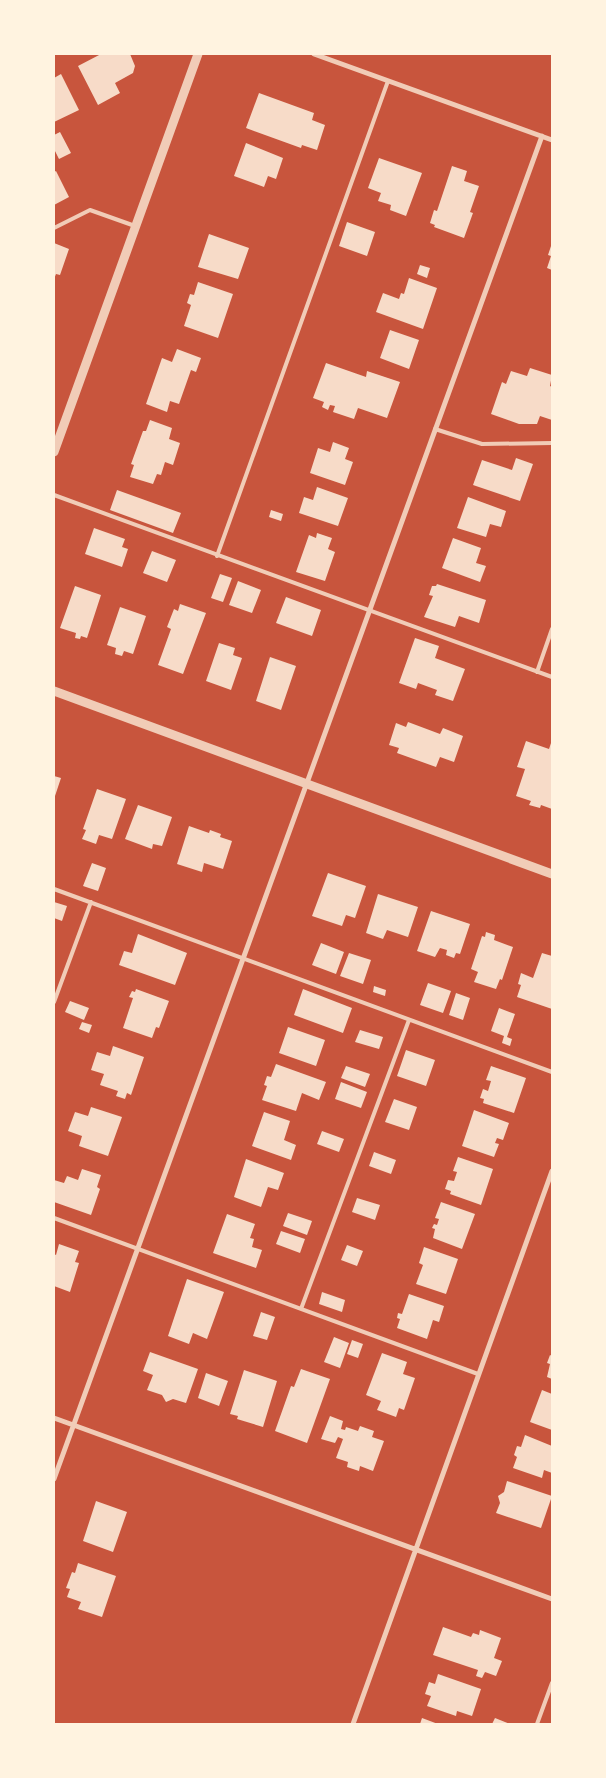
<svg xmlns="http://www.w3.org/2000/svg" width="606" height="1778" font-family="Raleway,sans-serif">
<rect width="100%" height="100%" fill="#c8553d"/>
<!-- building -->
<path fill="#f7dbc8" d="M101 54H130L135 66 133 73 115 83 120 93 98 105 78 66Z
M61 74 79 110 54 122V78Z
M259 93 314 113 312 120 325 125 317 150 302 145 301 148 246 128Z
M60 132 71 153 59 159 54 149V135Z
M246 143 283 158 276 179 268 176 264 187 234 176Z
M379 158 422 173 406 216 390 210 391 205 378 201 381 193 368 188Z
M452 166 467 171 464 181 479 186 470 212 473 213 464 238 434 227 435 225 430 223 434 210 437 211Z
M56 171 69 197 54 205V172Z
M347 222 375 232 367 256 339 246Z
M209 234 249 248 238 279 198 267Z
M54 243 69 249 60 275 56 274 54 279Z
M552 243V270L547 268 551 256 548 255Z
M420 265 430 268 427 278 417 274Z
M409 278 437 288 423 329 376 312 383 293 399 299 401 293 404 294Z
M198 282 233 294 218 338 184 326 191 305 187 303 190 294 194 295Z
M390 330 419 340 409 369 380 358Z
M177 349 201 358 196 372 191 370 179 404 170 401 167 412 146 404 162 358 172 362Z
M326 363 366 377 367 371 400 382 387 418 358 408 354 419 333 412 335 406 330 405 328 410 322 407 324 402 313 398Z
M530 368 552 375 550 386 552 387V420L540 416 537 424H519L491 414 502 382 506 384 511 371 527 376Z
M150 420 172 428 169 439 180 443 173 465 165 462 161 475 157 474 153 484 130 477 134 465 131 464 143 431H146Z
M333 442 349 448 345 459 353 462 345 485 310 473 318 448 330 452Z
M516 458 533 464 520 501 473 485 482 460 512 470Z
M317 487 348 498 338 526 299 513 304 497 313 500Z
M117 490 181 513 173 533 110 510Z
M468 497 506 511 501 527 490 524 486 537 457 528Z
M271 510 283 514 281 521 269 517Z
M94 528 125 539 122 547 128 549 122 567 85 554Z
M317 533 332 538 328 549 335 552 325 581 296 572 309 535 316 538Z
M453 538 481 548 476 563 486 566 480 582 442 568Z
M152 551 176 560 167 582 143 573Z
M220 574 232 578 223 602 211 598Z
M238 581 261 590 252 613 229 605Z
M437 584 486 600 479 623 459 616 455 627 424 617 433 596 429 595 432 586H436Z
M75 586 101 595 87 638 81 636 80 639 75 638 76 633 60 628Z
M286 597 321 610 312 636 276 623Z
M180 604 206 613 183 674 158 665 171 629 167 627 174 609 178 611Z
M120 607 146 616 133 654 124 651 122 656 115 654 116 648 107 645Z
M415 638 439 646 435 658 465 669 453 701 435 695 437 690 418 683 416 689 399 683Z
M219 643 235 648 233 655 242 658 231 690 206 681Z
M270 657 296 666 281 710 256 701Z
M408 722 440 734 443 728 463 736 454 762 440 757 436 767 397 753 399 748 389 745 396 723 406 727Z
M552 740V809L541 805 540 808 529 805 531 801 516 796 525 769 517 767 526 741 549 749Z
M54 776 61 778 54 799Z
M97 789 126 799 112 839 99 835 96 844 82 839 86 830 83 829Z
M138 805 172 817 162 846 153 844 152 849 125 839Z
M189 826 209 833 210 830 221 834 220 837 232 841 223 869 204 863 202 872 177 864Z
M92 863 106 868 98 891 83 886Z
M328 873 366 886 355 918 346 915 342 926 312 916Z
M378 894 418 907 408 937 387 930 383 939 366 933Z
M54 902 67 906 62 921 54 918Z
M431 911 470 924 460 954 456 953 454 958 446 955 447 950 440 948 435 957 417 951Z
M486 932 495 935 494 940 513 947 502 980 500 979 496 989 474 982 478 972 471 969 482 936 485 937Z
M138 934 187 953 175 985 119 965 124 951 132 953Z
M321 943 344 952 336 974 312 965Z
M349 953 371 960 363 984 340 976Z
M542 953 552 956V1009L517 997 521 985 518 984 521 973 533 978Z
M428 983 451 991 443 1013 420 1005Z
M374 986 386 990 385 996 373 992Z
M136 989 169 1001 159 1028 156 1027 152 1038 123 1028 133 998 129 997 132 991 135 992Z
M303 989 352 1008 343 1033 294 1015Z
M456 993 470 998 463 1020 449 1015Z
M70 1001 89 1008 84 1020 65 1012Z
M499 1008 515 1014 507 1037 512 1039 510 1046 502 1043 504 1036 491 1031Z
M82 1022 92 1025 89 1033 79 1029Z
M288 1027 325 1040 316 1066 279 1053Z
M360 1030 383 1037 379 1049 355 1042Z
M113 1046 144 1057 131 1095 127 1093 125 1099 116 1096 118 1091 100 1085 104 1074 91 1070 97 1052 110 1056Z
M406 1050 435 1060 426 1086 397 1076Z
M276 1064 326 1082 319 1100 302 1093 296 1111 262 1100 267 1086 264 1085 267 1076 271 1077Z
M346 1066 370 1074 365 1087 341 1078Z
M491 1066 526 1078 514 1113 483 1103 484 1099 480 1098 483 1089 488 1091 491 1081 486 1080Z
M341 1082 367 1092 361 1108 335 1099Z
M394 1099 417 1107 409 1130 385 1122Z
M91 1107 122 1117 108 1156 79 1146 82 1136 68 1131 75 1112 88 1116Z
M474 1110 509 1123 503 1140 497 1138 495 1143 499 1144 494 1157 462 1146Z
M264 1112 290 1121 284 1140 296 1145 291 1160 252 1146Z
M322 1131 344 1139 339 1152 317 1144Z
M374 1152 396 1160 391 1174 369 1166Z
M458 1157 493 1169 481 1205 450 1194 451 1191 445 1189 448 1180 454 1181 457 1172 453 1171Z
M246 1159 284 1173 278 1190 268 1187 261 1207 234 1197Z
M82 1169 101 1175 97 1187 100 1189 91 1215 54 1202V1180L64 1183 67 1176 78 1180Z
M357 1198 380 1205 375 1220 352 1212Z
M441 1202 475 1214 462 1249 433 1238 435 1229 432 1228 434 1224 437 1225 439 1219 435 1218Z
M288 1213 312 1221 307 1235 283 1226Z
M227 1214 255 1224 250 1238 254 1239 252 1247 262 1250 256 1268 213 1253Z
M281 1231 305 1239 300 1253 276 1244Z
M59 1244 79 1251 75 1262 79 1263 70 1292 54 1286V1254L56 1255Z
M347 1245 363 1251 357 1266 341 1260Z
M424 1247 458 1259 446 1294 416 1284 423 1265 419 1263Z
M187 1279 224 1292 207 1339 193 1333 189 1344 168 1336Z
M322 1292 345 1300 342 1312 319 1304Z
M409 1294 444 1306 439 1322 433 1320 427 1339 397 1328 400 1319 397 1318 398 1313 402 1314Z
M261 1312 275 1317 267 1340 253 1336Z
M334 1337 349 1343 340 1368 324 1362Z
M352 1340 363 1344 358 1358 347 1354Z
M150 1352 198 1369 186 1403 173 1399 166 1402 162 1395 147 1390 153 1375 143 1371Z
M382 1353 407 1362 403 1374 415 1378 404 1410 399 1408 396 1417 377 1410 381 1401 366 1395Z
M550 1355 552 1356V1379L547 1377 550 1364 547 1363Z
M301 1369 330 1379 307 1443 275 1431 291 1386 294 1387Z
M244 1370 277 1381 263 1427 237 1419 238 1416 230 1414Z
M206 1373 228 1381 219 1406 198 1398Z
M542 1390 552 1394V1430L530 1422Z
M330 1416 343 1421 341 1429 345 1430 346 1427 358 1431 360 1426 374 1431 372 1437 384 1441 373 1471 360 1466 359 1471 347 1467 348 1462 336 1458 343 1439 338 1437 335 1443 321 1439Z
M525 1435 552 1446V1473L544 1470 542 1478 513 1468 517 1457 514 1455 517 1446 521 1447Z
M507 1481 552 1496 541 1528 496 1513 500 1503 498 1496 504 1492Z
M96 1501 127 1512 113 1552 83 1541Z
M78 1563 116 1576 102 1617 78 1609 81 1602 67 1597 70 1589 66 1588 72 1572 75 1573Z
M443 1627 471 1637 473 1633 479 1635 480 1630 501 1638 494 1658 502 1661 496 1676 485 1672 482 1678 476 1676 478 1670 433 1655Z
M438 1674 481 1689 472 1716 457 1711 456 1716 427 1706 431 1696 425 1694 429 1682 435 1684Z
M422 1718 438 1724H420Z
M495 1718 510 1724H492Z"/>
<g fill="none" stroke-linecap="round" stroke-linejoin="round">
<!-- service -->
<path stroke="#f1ccb7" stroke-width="4" d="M54 228 90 210 135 226
M435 429 482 444 552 443
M54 495 552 677
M217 556 388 81
M537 672 552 629
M54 889 552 1072
M54 1002 91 902
M54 1218 478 1374
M301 1309 409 1020
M537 1724 552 1683"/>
<!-- minor -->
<path stroke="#f1ccb7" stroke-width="5" d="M314 54 552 140
M54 1418 552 1599
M54 1479 542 136
M353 1724 552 1171"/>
<!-- tertiary -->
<path stroke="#f1ccb7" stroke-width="9" d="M54 452 198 54
M54 691 552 874"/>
</g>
<!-- border -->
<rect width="606" height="1778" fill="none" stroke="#fff3e0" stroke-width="110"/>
</svg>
